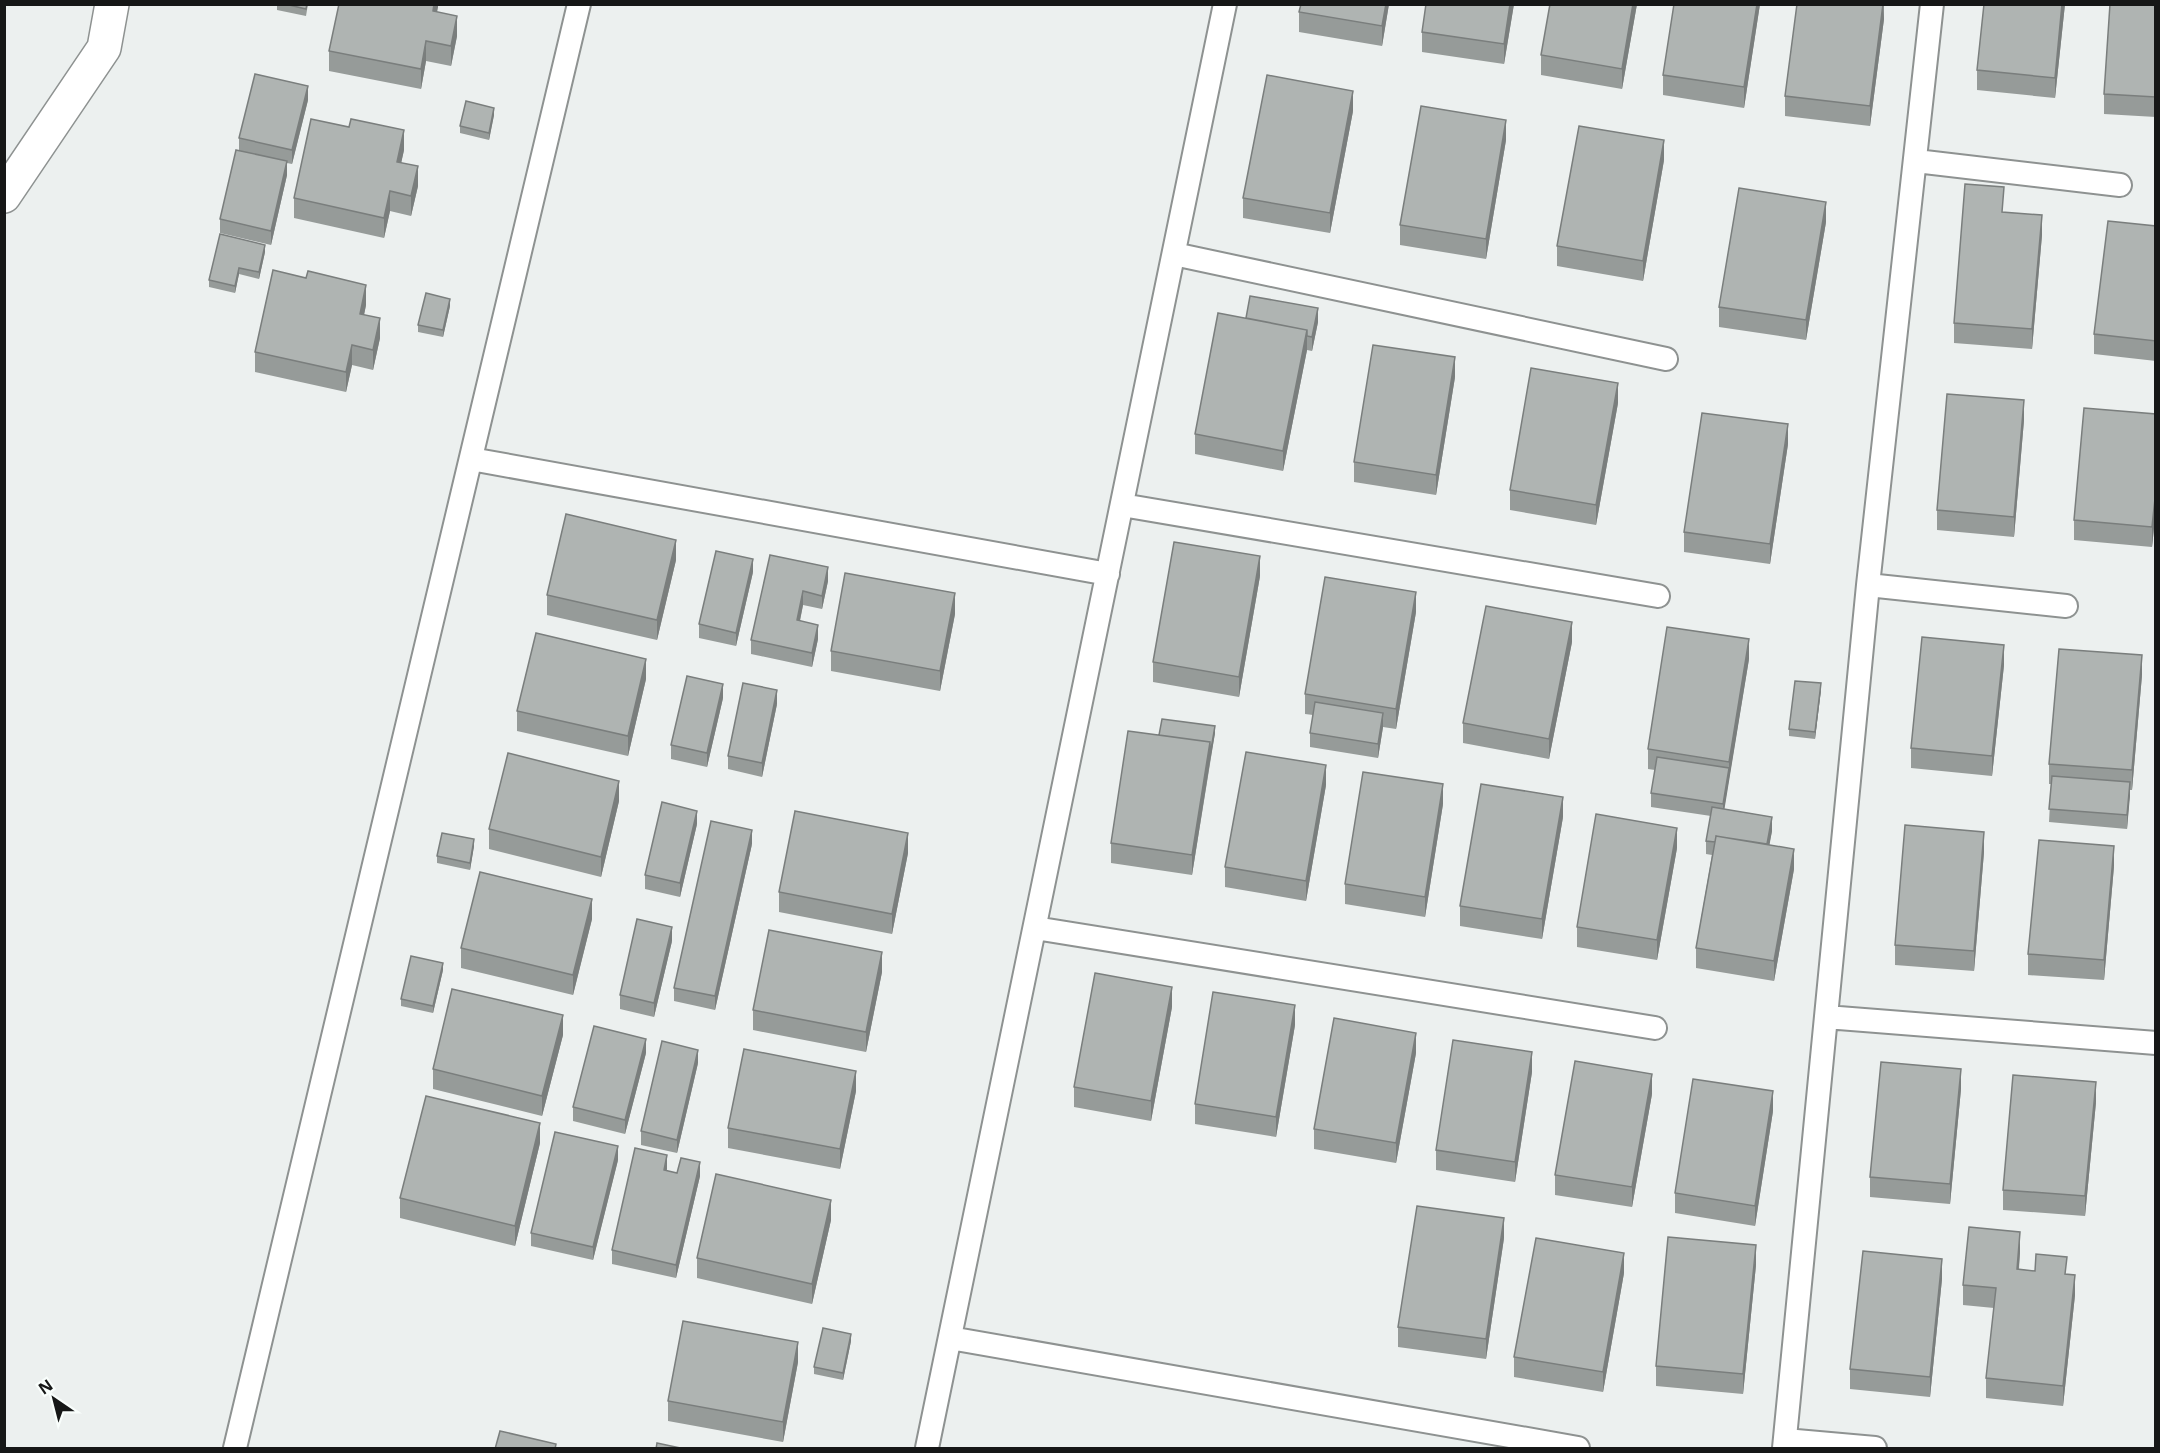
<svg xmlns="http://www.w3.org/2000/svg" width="2160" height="1453" font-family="'Open Sans',sans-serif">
<rect width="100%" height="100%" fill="#ecf0ef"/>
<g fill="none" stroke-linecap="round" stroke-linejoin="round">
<!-- service casing -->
<g stroke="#8e9291" stroke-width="26">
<path id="service" d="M1916 161 2120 185
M1174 254 1666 359
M471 459 1108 574
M1122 505 1658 596
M1868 585 2066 606
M1035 928 1655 1028
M1826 1017 2156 1043
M950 1338 1578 1448
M1785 1440 1875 1448
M235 1448 579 4
M927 1448 1225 4
M1784 1448 1868 585 1932 4"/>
</g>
<!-- minor casing -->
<g stroke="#8e9291" stroke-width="36">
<path id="minor" d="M4 196 104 48 112 4"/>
</g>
<!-- service -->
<use href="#service" stroke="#fff" stroke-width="22"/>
<!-- minor -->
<use href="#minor" stroke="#fff" stroke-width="33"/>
</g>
<!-- wall -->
<path fill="#969b99" d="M277 4H308L306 16 277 10Z
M438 4 437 12 457 36 451 66 426 61 421 89 329 71V51Z
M1301 4H1389L1382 46 1299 32V12Z
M1426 4H1514L1504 64 1422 52V32Z
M1637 4 1622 89 1541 75V55Z
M1760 4 1744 108 1663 95V75Z
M1884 4V19L1870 126 1785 116V96Z
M2065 4 2055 98 1977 90V70Z
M2156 4V117L2104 114V94Z
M308 100 292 164 287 163V175L271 245 220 233V219L239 151V138Z
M1353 111 1330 233 1243 218V198Z
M494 115 489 140 460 133V126Z
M1506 140 1486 259 1400 245V225Z
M404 150 401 163 418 186 411 216 390 211 384 238 294 218V198Z
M1664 160 1643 281 1557 266V246Z
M2004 212 2042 235 2032 349 1954 343V323Z
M1826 222 1806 340 1719 327V307Z
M2156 226V361L2094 354V334Z
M265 252 259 279 239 274 235 293 209 287V280Z
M366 305 364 315 380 338 373 370 352 365 346 392 255 372V352Z
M450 306 443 337 418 332V325Z
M1246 318 1318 322 1312 351 1307 350 1283 471 1195 454V434Z
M1455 377 1436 495 1354 482V462Z
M1618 403 1596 525 1510 510V490Z
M2156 414V509L2152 547 2074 540V520Z
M2024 420 2014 537 1937 530V510Z
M1788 444 1770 564 1684 552V532Z
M770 555 828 581 822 609 803 605 800 621 818 639 812 667 751 654V640Z
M676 560 657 640 547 615V595Z
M753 572 736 646 699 638V624Z
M1260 576 1239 697 1153 682V662Z
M1416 612 1396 729 1383 727 1378 758 1310 747V733L1313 715 1305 714V694Z
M955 614 940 691 831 671V651Z
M1572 642 1549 759 1463 743V723Z
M1749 659 1724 809 1772 831 1769 845 1794 869 1774 981 1696 968V948L1712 855 1706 854V841L1711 816 1651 807V793L1655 770 1648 769V749Z
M2004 665 1992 776 1911 768V748Z
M2142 675 2132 790H2130L2127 829 2049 822 2051 784H2049V764Z
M646 679 628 756 517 731V711Z
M1821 690 1815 739 1789 736V729Z
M723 698 707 767 671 759V745Z
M777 704 762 777 728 769V756Z
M1215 733 1192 875 1111 863V843L1159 735Z
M1326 785 1306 901 1225 887V867Z
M619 801 601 877 489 849V829Z
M1443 804 1425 917 1345 904V884Z
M1563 817 1542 939 1460 926V906Z
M697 824 680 897 645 889V875Z
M752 844 715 1010 674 1001V988Z
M474 846 470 870 437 863V856Z
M1677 848 1657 960 1577 947V927Z
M1984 852 1974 971 1895 965V945Z
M908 853 892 934 779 912V892Z
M2114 866 2104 980 2028 975V954Z
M592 919 573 995 461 968V948Z
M672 941 654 1017 620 1009V995Z
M443 970 433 1013 401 1006V999Z
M882 972 866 1052 753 1030V1010Z
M1172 1007 1151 1121 1074 1107V1087Z
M1295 1025 1276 1137 1195 1124V1104Z
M563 1035 542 1116 433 1089V1069Z
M646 1053 625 1134 573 1121V1107Z
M1416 1053 1396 1163 1314 1149V1129Z
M698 1063 677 1153 641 1145V1131Z
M1532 1072 1515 1182 1436 1170V1150Z
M1961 1089 1950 1204 1870 1197V1177Z
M856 1091 840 1169 728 1148V1128Z
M1652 1094 1632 1207 1555 1195V1175Z
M2096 1102 2085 1216 2003 1210V1190Z
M1773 1111 1755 1226 1675 1213V1193Z
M540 1143 515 1246 400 1218V1198Z
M618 1160 593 1260 531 1246V1233Z
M667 1169V1171L677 1173 700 1176 676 1278 612 1264V1250Z
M831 1220 812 1304 697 1278V1258Z
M1504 1238 1486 1359 1398 1347V1327Z
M2020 1252 2019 1269 2067 1275 2075 1295 2063 1406 1986 1398V1378L1994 1308 1963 1305V1285Z
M1756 1265 1743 1394 1656 1386V1366Z
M1624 1273 1603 1392 1514 1377V1357Z
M1942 1279 1930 1397 1850 1389V1369Z
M851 1341 843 1380 814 1374V1367Z
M798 1362 783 1442 668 1421V1401Z"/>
<!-- shaded-wall -->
<path fill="#7a7e7d" d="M434 4H438V7L433 31V11Z
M1386 4H1389L1382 46V26Z
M1510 4H1514L1504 64V44Z
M1633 4H1637L1622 89V69Z
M1757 4H1760L1744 108V87Z
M1883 4 1884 19 1870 126V106Z
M2062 4H2065L2055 98V78Z
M457 16V36L451 66V46Z
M426 41V61L421 89V69Z
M308 86V100L292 164V150Z
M1353 91V111L1330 233V213Z
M494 108V115L489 140V133Z
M1506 120V140L1486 259V239Z
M404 130V150L397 182V162Z
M1664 140V160L1643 281V261Z
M287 161V175L271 245V231Z
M418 166V186L411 216V196Z
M390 191V211L384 238V218Z
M1826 202V222L1806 340V320Z
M2042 215V235L2032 349V329Z
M265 245V252L259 279V272Z
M239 268V274L235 293V286Z
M366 285V305L360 334V314Z
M450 299V306L443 337V330Z
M1318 308V322L1312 351V337Z
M380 318V338L373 370V350Z
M1307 330V350L1283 471V451Z
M352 345V365L346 392V372Z
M1455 357V377L1436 495V475Z
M1618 383V403L1596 525V505Z
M2024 400V420L2014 537V517Z
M1788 424V444L1770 564V544Z
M2156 489V509L2152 547V527Z
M676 540V560L657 640V620Z
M1260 556V576L1239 697V677Z
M753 559V572L736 646V633Z
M828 567V581L822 609V596Z
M803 591V605L797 634V620Z
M1416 592V612L1396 729V709Z
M955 593V614L940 691V671Z
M1572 622V642L1549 759V739Z
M818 625V639L812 667V653Z
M1749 639V659L1723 818V804L1729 768V762Z
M2004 645V665L1992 776V756Z
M2142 655V675L2132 790V770Z
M646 659V679L628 756V736Z
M1821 683V690L1815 739V732Z
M723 684V698L707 767V753Z
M777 690V704L762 777V763Z
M1383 713V727L1378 758V744Z
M1215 726V733L1210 762 1192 875V855L1210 742Z
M1326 765V785L1306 901V881Z
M619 781V801L601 877V857Z
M2130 782V796L2127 829V815Z
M1443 784V804L1425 917V897Z
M1563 797V817L1542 939V919Z
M697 811V824L680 897V883Z
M1772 817V831L1766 864V850Z
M1677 828V848L1657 960V940Z
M752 830V844L715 1010V996Z
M1984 832V852L1974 971V951Z
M908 833V853L892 934V914Z
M474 839V846L470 870V863Z
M2114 846V866L2104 980V960Z
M1794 849V869L1774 981V961Z
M592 899V919L573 995V975Z
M672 927V941L654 1017V1003Z
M882 952V972L866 1052V1032Z
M443 963V970L433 1013V1006Z
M1172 987V1007L1151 1121V1101Z
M1295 1005V1025L1276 1137V1117Z
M563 1015V1035L542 1116V1096Z
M1416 1033V1053L1396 1163V1143Z
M646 1039V1053L625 1134V1120Z
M698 1050V1063L677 1153V1140Z
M1532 1052V1072L1515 1182V1162Z
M1961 1069V1089L1950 1204V1184Z
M856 1071V1091L840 1169V1149Z
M1652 1074V1094L1632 1207V1187Z
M2096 1082V1102L2085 1216V1196Z
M1773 1091V1111L1755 1226V1206Z
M540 1123V1143L515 1246V1226Z
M618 1146V1160L593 1260V1247Z
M667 1155V1169L664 1184V1170Z
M700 1162V1176L676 1278V1265Z
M831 1200V1220L812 1304V1284Z
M1504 1218V1238L1486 1359V1339Z
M2020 1232V1252L2017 1289V1269Z
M1756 1245V1265L1743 1394V1374Z
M1624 1253V1273L1603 1392V1372Z
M1942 1259V1279L1930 1397V1377Z
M2075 1275V1295L2063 1406V1386Z
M851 1334V1341L843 1380V1373Z
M798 1342V1362L783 1442V1422Z"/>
<!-- building -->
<path fill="#afb4b2" stroke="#7a7e7d" stroke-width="1.5" d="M285 4H307L306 9Z
M339 4H434L433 11 457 16 451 46 426 41 421 69 329 51Z
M1301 4H1386L1382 26 1299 12Z
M1426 4H1510L1504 44 1422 32Z
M1550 4H1633L1622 69 1541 55Z
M1674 4H1757L1744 87 1663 75Z
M1797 4H1883L1870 106 1785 96Z
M1984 4H2062L2055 78 1977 70Z
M2110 4H2156V97L2104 94Z
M255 74 308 86 292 150 239 138Z
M1267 75 1353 91 1330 213 1243 198Z
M466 101 494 108 489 133 460 126Z
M1421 106 1506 120 1486 239 1400 225Z
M311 119 349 127 351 119 404 130 397 162 418 166 411 196 390 191 384 218 294 198Z
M1579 126 1664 140 1643 261 1557 246Z
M236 150 287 161 271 231 220 219Z
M1965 184 2004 187 2002 212 2042 215 2032 329 1954 323Z
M1739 188 1826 202 1806 320 1719 307Z
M2108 221 2156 226V341L2094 334Z
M220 234 265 245 259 272 239 268 235 286 209 280Z
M273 270 306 278 308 271 366 285 360 314 380 318 373 350 352 345 346 372 255 352Z
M426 293 450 299 443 330 418 325Z
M1250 296 1318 308 1312 337 1307 336V330L1246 318Z
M1218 313 1307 330 1283 451 1195 434Z
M1373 345 1455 357 1436 475 1354 462Z
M1531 368 1618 383 1596 505 1510 490Z
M1947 394 2024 400 2014 517 1937 510Z
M2084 408 2156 414V489L2152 527 2074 520Z
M1702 413 1788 424 1770 544 1684 532Z
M566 514 676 540 657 620 547 595Z
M1174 542 1260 556 1239 677 1153 662Z
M716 551 753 559 736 633 699 624Z
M770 555 828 567 822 596 803 591 797 620 818 625 812 653 751 640Z
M845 573 955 593 940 671 831 651Z
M1325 577 1416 592 1396 709 1305 694Z
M1486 606 1572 622 1549 739 1463 723Z
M1667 627 1749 639 1729 762 1648 749Z
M536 633 646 659 628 736 517 711Z
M1922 637 2004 645 1992 756 1911 748Z
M2059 649 2142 655 2132 770 2049 764Z
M687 676 723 684 707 753 671 745Z
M1795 681 1821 683 1815 732 1789 729Z
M743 683 777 690 762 763 728 756Z
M1315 702 1383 713 1378 744 1310 733Z
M1162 719 1215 726 1210 755V742L1159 735Z
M1128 731 1210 742 1192 855 1111 843Z
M1246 752 1326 765 1306 881 1225 867Z
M508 753 619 781 601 857 489 829Z
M1657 757 1729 768 1723 804 1651 793Z
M1363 772 1443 784 1425 897 1345 884Z
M2052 776 2130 782 2127 815 2049 809Z
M1481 784 1563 797 1542 919 1460 906Z
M662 802 697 811 680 883 645 875Z
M1712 807 1772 817 1767 844 1716 836 1715 842 1706 841Z
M795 811 908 833 892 914 779 892Z
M1596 814 1677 828 1657 940 1577 927Z
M711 821 752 830 715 996 674 988Z
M1905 825 1984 832 1974 951 1895 945Z
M442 833 474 839 470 863 437 856Z
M1716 836 1794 849 1774 961 1696 948Z
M2039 840 2114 846 2104 960 2028 954Z
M480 872 592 899 573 975 461 948Z
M637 919 672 927 654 1003 620 995Z
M769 930 882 952 866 1032 753 1010Z
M411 956 443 963 433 1006 401 999Z
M1095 973 1172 987 1151 1101 1074 1087Z
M452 989 563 1015 542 1096 433 1069Z
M1213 992 1295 1005 1276 1117 1195 1104Z
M1334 1018 1416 1033 1396 1143 1314 1129Z
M594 1026 646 1039 625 1120 573 1107Z
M1453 1040 1532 1052 1515 1162 1436 1150Z
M662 1041 698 1050 677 1140 641 1131Z
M744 1049 856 1071 840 1149 728 1128Z
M1575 1061 1652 1074 1632 1187 1555 1175Z
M1881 1062 1961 1069 1950 1184 1870 1177Z
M2013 1075 2096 1082 2085 1196 2003 1190Z
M1693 1079 1773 1091 1755 1206 1675 1193Z
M426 1096 540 1123 515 1226 400 1198Z
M555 1132 618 1146 593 1247 531 1233Z
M635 1148 667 1155 664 1170 677 1173 681 1158 700 1162 676 1265 612 1250Z
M716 1174 831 1200 812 1284 697 1258Z
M1417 1206 1504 1218 1486 1339 1398 1327Z
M1969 1227 2020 1232 2017 1269 2035 1271 2036 1254 2067 1257 2065 1274 2075 1275 2063 1386 1986 1378 1996 1288 1963 1285Z
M1668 1237 1756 1245 1743 1374 1656 1366Z
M1536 1238 1624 1253 1603 1372 1514 1357Z
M1863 1251 1942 1259 1930 1377 1850 1369Z
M683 1321 798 1342 783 1422 668 1401Z
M823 1328 851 1334 843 1373 814 1367Z
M500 1431 556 1444 555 1449H495Z
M657 1443 685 1449H656Z"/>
<!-- border -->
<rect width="2160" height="1453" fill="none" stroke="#161717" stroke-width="12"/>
<!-- north arrow -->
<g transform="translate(54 1399) rotate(325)" stroke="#f9fefc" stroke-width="4.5" paint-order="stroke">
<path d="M0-4.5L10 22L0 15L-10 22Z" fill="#161717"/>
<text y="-9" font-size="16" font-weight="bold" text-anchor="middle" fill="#161717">N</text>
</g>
</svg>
